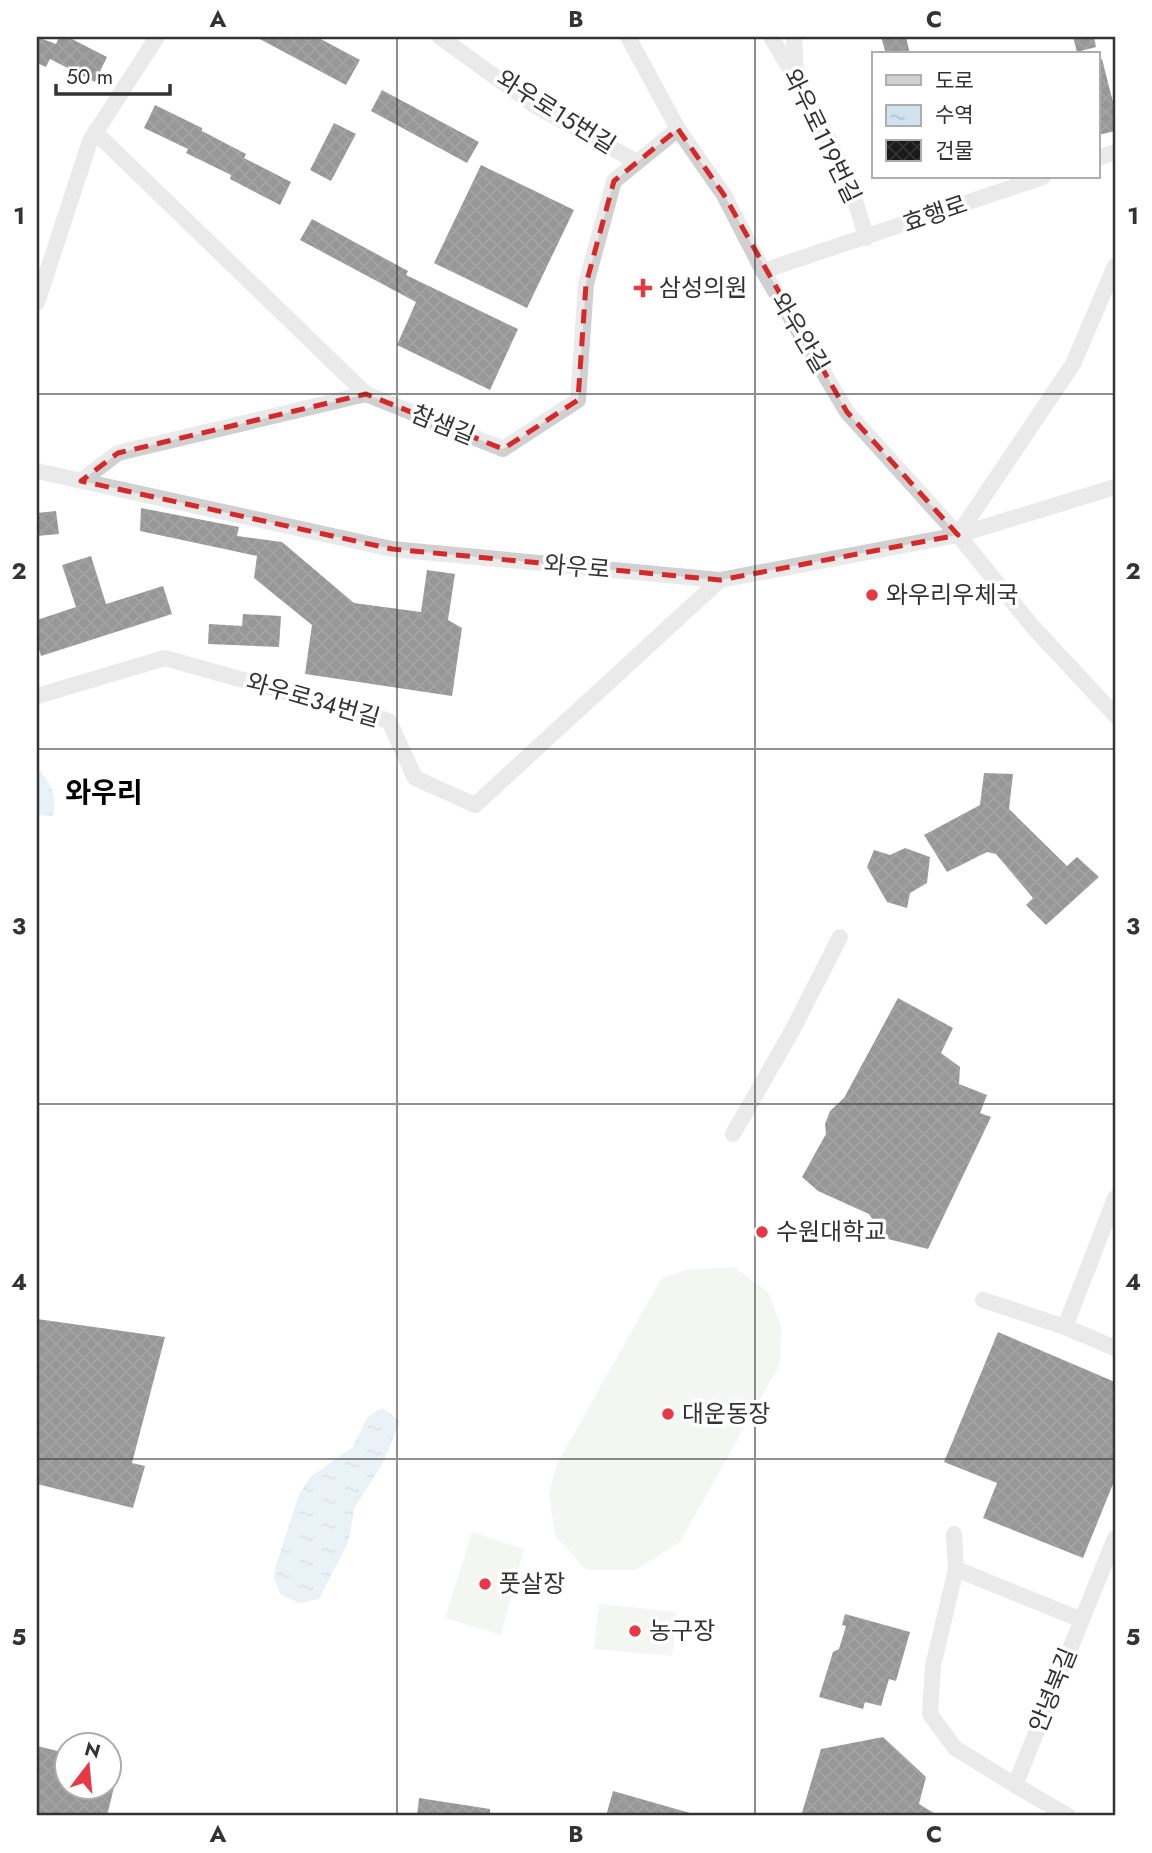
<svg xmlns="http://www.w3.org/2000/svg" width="1152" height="1853" font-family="Jost,'Noto Sans KR',sans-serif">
<defs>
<pattern id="water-ripples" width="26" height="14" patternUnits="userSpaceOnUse" patternTransform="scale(1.75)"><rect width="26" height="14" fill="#cfe2ee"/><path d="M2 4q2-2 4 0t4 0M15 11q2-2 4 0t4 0" fill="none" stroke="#b2c2cd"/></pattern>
<pattern id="building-cross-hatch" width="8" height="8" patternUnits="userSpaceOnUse" patternTransform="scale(1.75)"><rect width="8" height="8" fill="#1a1a1a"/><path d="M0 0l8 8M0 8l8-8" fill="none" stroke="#333"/></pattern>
</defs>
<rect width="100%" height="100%" fill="#fff"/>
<!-- grass -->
<path fill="#e6ecdf" d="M734 1267 768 1292 781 1326 780 1364 680 1542 636 1570H586L555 1535 549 1493 557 1464 661 1279 685 1270Z
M472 1532 524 1549 501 1635 445 1618Z
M599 1604 677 1612 672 1656 594 1649Z"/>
<!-- water -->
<path fill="url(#water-ripples)" d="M40 771C53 788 57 795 53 816L37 815V773Z
M382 1408 400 1421 384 1461 354 1509 349 1541 319 1599 299 1603 280 1594 274 1577 275 1568 299 1495 310 1477 353 1447 368 1416Z"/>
<!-- building -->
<path fill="url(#building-cross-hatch)" d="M37 37 56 44 59 37H68L107 57 95 82 50 59 46 67 37 63Z
M256 37H317L360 60 346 85Z
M881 37H906L910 54H886Z
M1073 37H1094L1096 47 1077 52Z
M1102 59 1115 110V131L1098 135V60Z
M382 90 479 142 467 163 371 111Z
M155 105 202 128V131L246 154 244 158 291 182 280 205 230 179 231 175 186 153 188 149 144 128Z
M334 123 356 134 331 181 310 170Z
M481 165 574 210 527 308 434 263Z
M312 219 408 271 406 275 518 329 490 390 397 345 416 302 300 240Z
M141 508 239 527 237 536 282 542 354 603 421 612 427 570 455 574 448 620 462 628 452 696 305 674 312 625 254 578 257 556 140 531Z
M56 511 59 534 37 536V513Z
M91 556 106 604 163 586 172 614 41 656 37 642V620L76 607 62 565Z
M243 614 281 616 279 647 208 644 209 624 242 626Z
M984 773 1013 774 1009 809 1067 866 1077 857 1099 877 1046 925 1026 905 1033 898 996 854 987 852 947 872 924 835 980 805Z
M905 848 930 857 927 883 910 893 907 908 887 902 867 867 874 850 890 855Z
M898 998 953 1028 941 1053 960 1067 959 1084 987 1095 980 1113 991 1117 928 1249 884 1238 869 1214 818 1191 802 1177 826 1134 825 1124 830 1111 844 1098Z
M37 1319 165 1337 132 1463 145 1466 133 1508 37 1484Z
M998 1332 1115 1382V1479L1083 1558 983 1518 997 1483 944 1462Z
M845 1614 910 1632 896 1681 889 1679 881 1706 865 1702 863 1709 819 1697 833 1652 839 1649 846 1626 842 1625Z
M883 1737 926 1777 919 1804 939 1816H801L821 1749Z
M37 1746 66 1753V1787H114L107 1816H37Z
M613 1791 690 1813 689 1816H606Z
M419 1798 490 1809V1816H417Z"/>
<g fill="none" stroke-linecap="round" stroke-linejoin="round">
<!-- minor -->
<path stroke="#d0d0d0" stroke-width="16" d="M440 37 534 105 637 162
M628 37 678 129 724 195 763 271 847 412 958 535 1033 627 1115 715
M771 37C808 99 849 167 866 238
M794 37 796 76
M95 132 366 394 503 449 578 400 586 284 614 181 678 129
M1098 158 1115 152
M763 271 1043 177
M37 303 90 141 157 37
M37 471 392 549 720 580 958 535 1115 487
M81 481 118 453 366 394
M958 535 1073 364 1115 266
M37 696 165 658 389 721 415 778 475 805 720 580
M733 1134 793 1029 840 937
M983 1300 1065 1327 1115 1348
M1065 1327 1115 1198
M954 1534 956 1569 933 1666 930 1714 955 1748 1015 1785
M956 1569 1082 1620
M1068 1816 1015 1785 1115 1538"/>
</g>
<!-- marked area -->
<path d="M0 0H1152V1853H0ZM678 129 724 195 847 412 958 535 720 580 392 549 81 481 118 453 366 394 503 449 578 400 586 284 614 181Z" fill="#fff" fill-opacity=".55" fill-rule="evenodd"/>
<path fill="none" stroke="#d62828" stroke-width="5" stroke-dasharray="14 9" stroke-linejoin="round" d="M678 129 724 195 847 412 958 535 720 580 392 549 81 481 118 453 366 394 503 449 578 400 586 284 614 181Z"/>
<!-- grid -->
<path fill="none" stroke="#333" stroke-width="2" stroke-opacity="0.55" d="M397 37V1816M755 37V1816M37 394H1115M37 749H1115M37 1104H1115M37 1459H1115"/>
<!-- markers -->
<g fill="#e63946" stroke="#fff" stroke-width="2.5">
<path d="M639.5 277.5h7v7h7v7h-7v7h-7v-7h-7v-7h7z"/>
<circle cx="872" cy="595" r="7"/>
<circle cx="762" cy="1232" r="7"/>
<circle cx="668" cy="1414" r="7"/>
<circle cx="485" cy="1584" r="7"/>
<circle cx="635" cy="1631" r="7"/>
</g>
<g text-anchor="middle" stroke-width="7" stroke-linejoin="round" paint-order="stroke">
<!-- street labels -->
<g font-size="24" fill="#333" stroke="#fff">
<text transform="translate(556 112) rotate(32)" y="8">와우로15번길</text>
<text transform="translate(822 136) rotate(64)" y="8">와우로119번길</text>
<text transform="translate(935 214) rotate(-19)" y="8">효행로</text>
<text transform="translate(800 333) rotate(59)" y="8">와우안길</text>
<text transform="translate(443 425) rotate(22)" y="8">참샘길</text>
<text transform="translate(577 567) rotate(5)" y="8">와우로</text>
<text transform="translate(313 700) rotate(16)" y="8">와우로34번길</text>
<text transform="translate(1053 1690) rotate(-68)" y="8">안녕북길</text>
</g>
<!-- poi labels -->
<g font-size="24" fill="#333" stroke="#fff" text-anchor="start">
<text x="659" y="296">삼성의원</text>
<text x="886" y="603">와우리우체국</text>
<text x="776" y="1240">수원대학교</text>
<text x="682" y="1422">대운동장</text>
<text x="499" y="1592">풋살장</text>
<text x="649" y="1639">농구장</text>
</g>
<!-- quarter labels -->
<g font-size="28" font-weight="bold" fill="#000" stroke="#fff">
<text x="104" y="802">와우리</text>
</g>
</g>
<!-- border -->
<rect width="1152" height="1853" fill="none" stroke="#ffffff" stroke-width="77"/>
<!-- legend -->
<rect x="872" y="52" width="228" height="126" fill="#ffffff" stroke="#adadad" stroke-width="2"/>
<rect x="886" y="75" width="35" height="10" fill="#d0d0d0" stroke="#adadad" stroke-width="2"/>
<text x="935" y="88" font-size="21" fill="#333333">도로</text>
<rect x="886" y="105" width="35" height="21" fill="url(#water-ripples)" stroke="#adadad" stroke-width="2"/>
<text x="935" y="122" font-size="21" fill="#333333">수역</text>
<rect x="886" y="140" width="35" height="21" fill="url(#building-cross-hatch)" stroke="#adadad" stroke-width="2"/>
<text x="935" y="158" font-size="21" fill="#333333">건물</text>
<!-- north arrow -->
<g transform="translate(88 1766) rotate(16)"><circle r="33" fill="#ffffff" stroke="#adadad" stroke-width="2"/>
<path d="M0-5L12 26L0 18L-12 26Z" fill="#e63946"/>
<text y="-10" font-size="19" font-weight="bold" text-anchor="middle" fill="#333333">N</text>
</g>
<!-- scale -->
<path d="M56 84v10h114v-10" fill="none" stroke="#333333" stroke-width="3.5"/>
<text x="66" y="84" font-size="21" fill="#333333" stroke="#ffffff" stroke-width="5" paint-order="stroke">50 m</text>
<rect x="38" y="38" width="1076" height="1776" fill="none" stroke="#333" stroke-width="2.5"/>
<g font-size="23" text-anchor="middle" font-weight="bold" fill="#333">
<text x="218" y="27">A</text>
<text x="576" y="27">B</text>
<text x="934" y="27">C</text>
<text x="19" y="224">1</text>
<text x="1133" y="224">1</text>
<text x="19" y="579">2</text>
<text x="1133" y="579">2</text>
<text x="19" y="934">3</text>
<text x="1133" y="934">3</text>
<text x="19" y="1290">4</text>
<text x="1133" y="1290">4</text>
<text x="19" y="1645">5</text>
<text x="1133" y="1645">5</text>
<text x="218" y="1842">A</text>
<text x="576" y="1842">B</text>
<text x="934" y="1842">C</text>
</g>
</svg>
